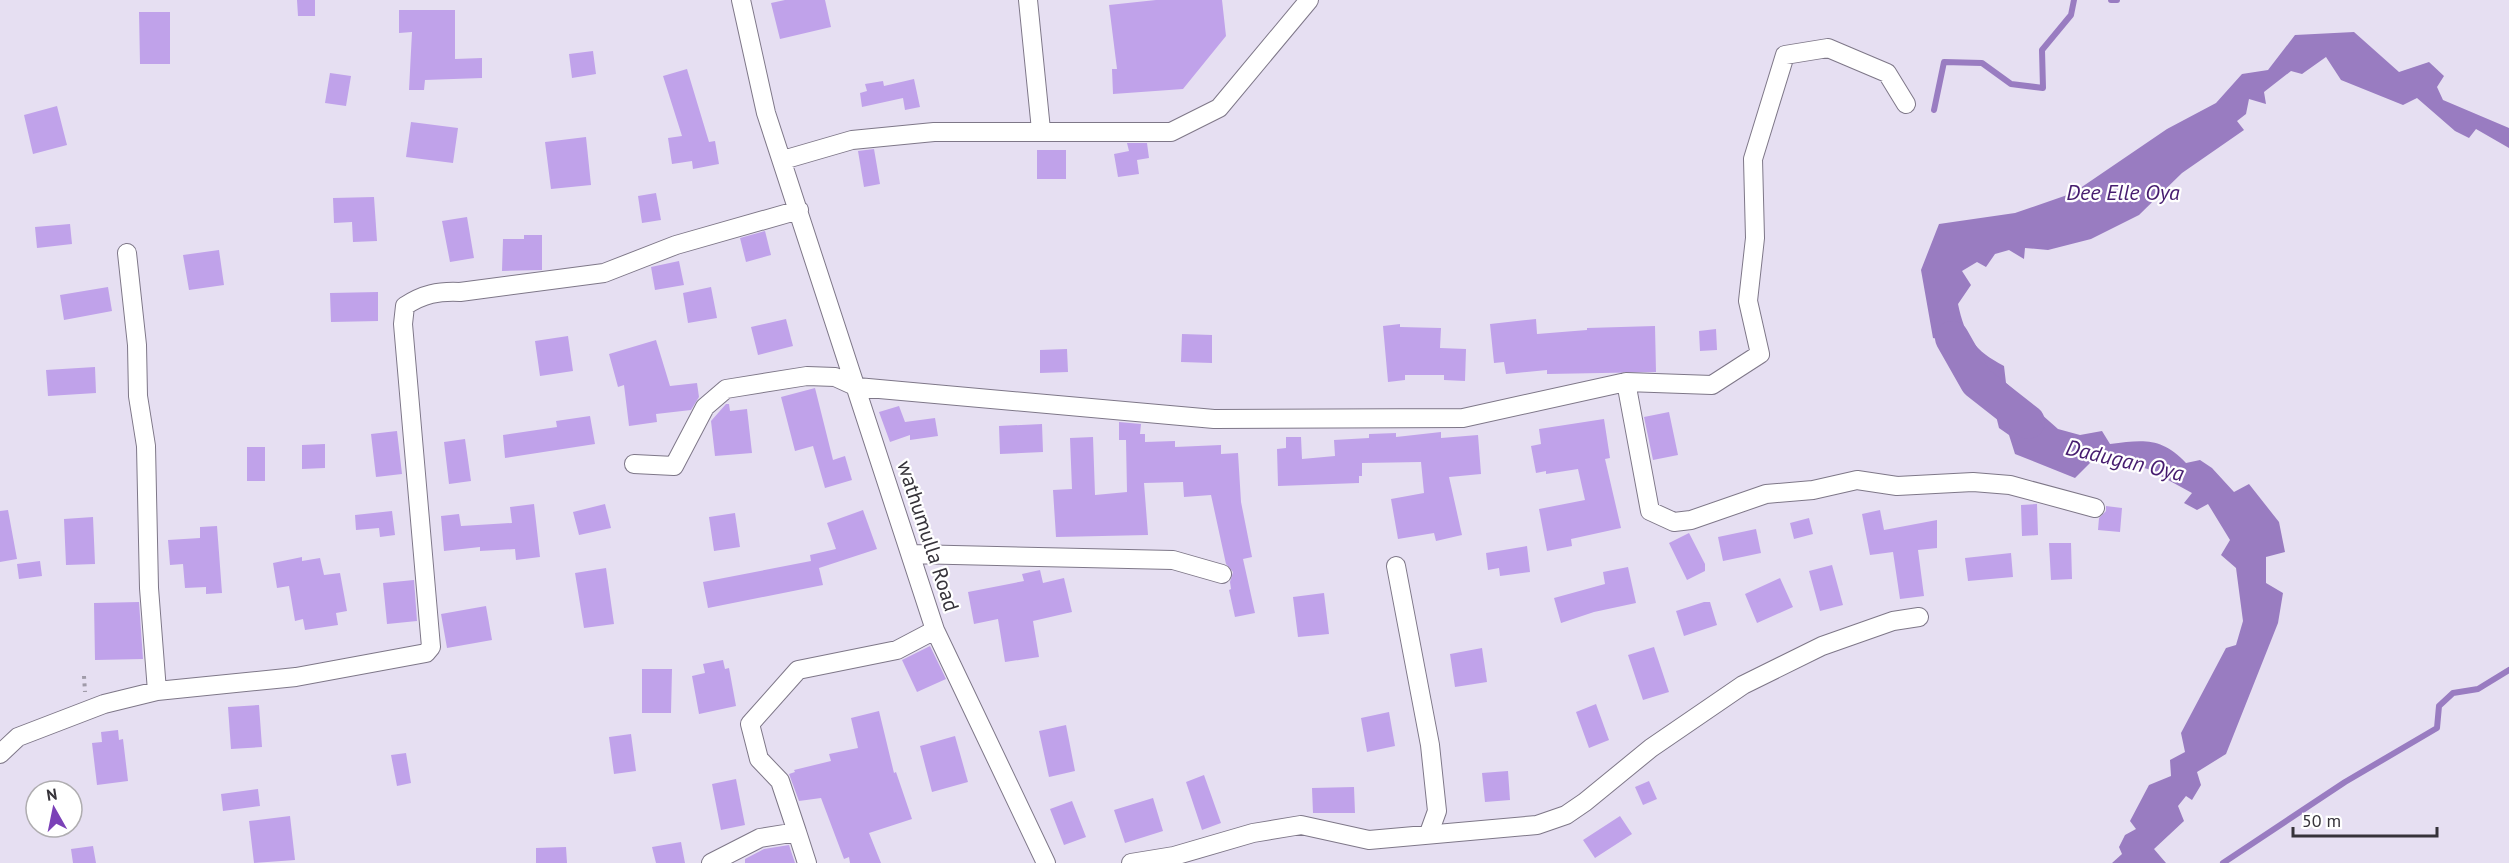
<svg xmlns="http://www.w3.org/2000/svg" width="2509" height="863" font-family="'PT Sans',sans-serif">
<rect width="100%" height="100%" fill="#e6dff2"/>
<!-- water -->
<path fill="#997cc1" d="M2354 32 2399 72 2429 62 2444 76 2437 87 2443 100 2509 128V148L2476 129 2469 138 2455 131 2417 98 2403 105 2341 80 2326 57 2302 74 2291 71 2264 92 2266 104 2249 99 2246 114 2237 121 2244 130 2182 173 2139 215 2091 239 2048 250 2025 248 2024 259 2009 250 1995 254 1986 267 1977 262 1962 271 1971 285 1958 304C1965 337 1974 350 2004 366L2006 383 2058 429 2080 435 2102 431 2110 444C2144 440 2161 437 2186 463L2200 460 2212 468 2234 492 2249 484 2279 522 2285 552 2266 557V583L2283 593 2278 623 2226 754 2197 772 2201 785 2192 800 2186 796 2178 806 2184 821 2154 849 2166 863H2112L2122 854 2119 847 2125 835 2136 829 2130 821 2149 785 2171 776 2170 760 2185 752 2181 733 2226 648 2236 645 2243 621 2236 568 2221 555 2230 540 2208 504 2197 510 2184 503 2192 493 2148 469 2096 457 2075 478 2015 454 2009 435 1999 428 1989 387 1979 377 1957 380 1953 373 1960 363 1950 342 1933 338 1921 270 1939 224 2015 213 2073 193 2167 129 2216 103 2242 74 2268 70 2295 35Z"/>
<g fill="none" stroke-linecap="round" stroke-linejoin="round">
<!-- stream -->
<path stroke="#997cc1" stroke-width="6" d="M2111 0H2117
M1934 110 1944 62 1982 63 2011 84 2043 88 2042 50 2071 15 2074 0
M2223 863 2345 782 2437 728 2439 706 2453 693 2478 689 2509 670"/>
<!-- river -->
<path stroke="#997cc1" stroke-width="34" d="M1952 338 1977 382 2028 422"/>
</g>
<!-- building -->
<path fill="#c0a2ea" d="M297 0H315V16H298Z
M785 0H825L831 27 780 39 771 3Z
M1156 0H1222L1226 36 1183 89 1113 94 1112 69H1117L1109 5Z
M399 10H455V59L482 58V78L425 80 424 90H409L412 32 399 33Z
M139 12H170V64H140Z
M593 51 596 74 572 78 569 54Z
M687 69 709 142 715 141 719 164 693 169 692 161 672 164 668 138 682 136 663 76Z
M330 73 351 76 346 106 325 103Z
M914 79 920 107 905 110 903 98 862 107 860 93 867 91 865 84 883 81 884 86Z
M57 106 67 145 33 154 24 115Z
M411 122 458 128 453 163 406 157Z
M586 137 591 185 551 189 545 142Z
M1127 143H1147L1149 158 1137 160 1139 174 1118 177 1114 154 1129 151Z
M874 149 880 184 864 187 858 151Z
M1037 150H1066V179H1037Z
M656 193 661 220 642 223 638 196Z
M374 197 377 241 353 242 352 222 334 223 333 198Z
M467 217 474 258 450 262 442 221Z
M70 224 72 244 37 248 35 227Z
M765 231 771 255 746 262 740 238Z
M524 235H542V270L502 271 503 239H524Z
M219 250 224 285 189 290 183 255Z
M679 261 684 285 655 290 651 267Z
M108 287 112 311 64 320 60 295Z
M711 287 717 318 688 323 683 293Z
M378 292V321L331 322 330 293Z
M786 319 793 346 758 355 751 327Z
M1536 319 1537 334 1587 330V328L1655 326 1656 372 1547 374V370L1506 374 1504 362 1494 363 1490 324Z
M1400 324V327L1441 328 1440 348 1466 349 1465 381 1444 380V375H1405V380L1388 382 1383 326Z
M1716 329 1717 350 1700 351 1699 331Z
M1182 334 1212 335V363L1181 362Z
M568 336 573 371 540 376 535 341Z
M656 340 670 386 697 383 699 397 691 410 656 414 657 422 629 426 624 385 618 387 609 354Z
M1067 349 1068 372 1040 373V350Z
M95 367 96 393 48 396 46 370Z
M815 388 833 460 845 456 852 480 825 488 813 446 795 451 781 397Z
M726 404H729L730 411 747 409 752 453 715 456 711 421Z
M899 406 905 422 935 418 938 436 910 440V435L890 442 879 412Z
M1669 412 1678 455 1653 460 1644 417Z
M590 416 595 444 505 458 503 435 557 427 556 421Z
M1604 419 1610 458 1605 459 1621 528 1571 539 1572 546 1547 551 1539 509 1585 500 1578 469 1546 474V471L1536 473 1531 446 1541 444 1539 429Z
M1119 422 1141 424 1140 434H1145V442L1175 441V447L1221 445V454L1238 453 1241 502 1252 557 1243 559 1255 613 1235 617 1229 590 1231 589 1230 582 1233 572 1226 564 1211 495 1184 497 1183 482 1144 483 1148 535 1056 537 1053 490 1072 489 1070 438 1093 437 1095 495 1127 492 1126 440H1119Z
M1042 424 1043 452 1000 454 999 426Z
M397 431 402 474 376 477 371 434Z
M1441 432V438L1478 435 1481 474 1449 477 1462 535 1436 541 1434 533 1398 539 1391 499 1424 493 1421 462 1362 463V476H1359V483L1278 486 1277 449 1286 448V437H1301L1302 459 1335 456 1334 440 1369 438V434L1396 433V437Z
M465 439 471 481 449 484 444 442Z
M325 444V468L302 469V445Z
M247 447H265V481H247Z
M534 504 540 557 516 560 515 549 480 551V547L444 551 441 516 459 514 461 526 512 523 510 507Z
M605 504 611 528 579 535 573 512Z
M2037 504 2038 535 2022 536 2021 505Z
M2106 506 2122 508 2120 532 2098 530 2099 518 2106 511Z
M8 510 17 559 0 562V511Z
M863 510 877 549 819 568 823 585 708 608 703 582 811 561 810 555 836 549 827 523Z
M1880 510 1884 530 1937 520V548L1918 550 1924 596 1900 599 1893 552 1870 555 1862 514Z
M392 511 395 535 380 537 379 528 356 530 355 515Z
M735 513 740 547 714 551 709 517Z
M93 517 95 564 66 565 64 519Z
M1809 518 1813 534 1794 539 1790 523Z
M217 526 222 593 206 594V587L185 588 183 564 170 565 168 540 200 538V527Z
M1756 529 1761 553 1723 561 1718 537Z
M1689 533 1705 564V571L1687 580 1669 543Z
M2049 543H2071L2072 579 2051 580Z
M1527 546 1530 572 1500 576 1499 568 1488 570 1486 553Z
M2011 553 2013 577 1968 581 1965 558Z
M302 557V561L320 558 324 575 340 573 347 611 336 613 338 625 305 630 303 619 295 621 289 586 277 588 273 563Z
M40 561 42 576 19 579 17 564Z
M1832 565 1843 605 1820 611 1809 571Z
M1628 567 1636 603 1594 612 1561 623 1554 598 1605 584 1603 572Z
M606 568 614 624 584 628 575 573Z
M1040 570 1043 583 1064 578 1072 612 1033 621 1039 657 1005 662 998 619 974 624 968 592 1024 581 1022 574Z
M1780 578 1793 607 1757 623 1745 594Z
M414 580 417 621 387 624 383 583Z
M1324 593 1329 634 1298 637 1293 597Z
M139 602 143 659 95 660 94 603Z
M1704 602H1710L1717 625 1684 636 1676 611Z
M486 606 492 640 447 648 441 614Z
M930 646 946 679 917 692 902 660Z
M1654 647 1669 692 1643 700 1628 655Z
M1482 648 1487 682 1455 687 1450 654Z
M723 660 725 669 729 668 736 706 699 714 692 676 705 673 703 664Z
M642 669H672L671 713H642Z
M1596 704 1609 740 1589 748 1576 712Z
M259 705 262 747 231 749 228 707Z
M879 711 894 773 896 772 912 819 869 833 881 863H850L849 857 844 859 821 798 799 801 789 774 795 772 794 770 831 761 829 754 858 748 851 718Z
M1389 712 1395 746 1367 752 1361 718Z
M1066 725 1075 771 1049 777 1039 731Z
M118 730 119 740 123 739 128 781 97 785 92 743 102 742 101 732Z
M631 734 636 771 614 774 609 737Z
M955 736 968 782 932 792 920 746Z
M406 753 411 783 397 786 391 755Z
M1508 771 1510 800 1485 802 1482 773Z
M1204 775 1221 823 1202 830 1186 782Z
M736 779 745 825 721 830 712 784Z
M1649 781 1657 799 1643 805 1635 787Z
M1354 787 1355 813H1313L1312 788Z
M258 789 260 806 223 811 221 794Z
M1153 798 1163 831 1125 843 1114 810Z
M1072 801 1086 837 1064 845 1050 809Z
M290 816 295 860 254 863 249 821Z
M1620 816 1632 834 1595 858 1583 840Z
M681 842 685 863H656L652 847Z
M789 845 795 863H745V859L764 849Z
M93 846 96 863H73L71 849Z
M566 847 567 863H536V848Z"/>
<g fill="none" stroke-linecap="round" stroke-linejoin="round">
<!-- street casing -->
<g stroke="#7e7788" stroke-width="20">
<path id="street" d="M741 0 766 113 935 630 1046 863
M1028 0 1041 130
M783 160 852 140 934 132H1171L1219 108 1309 0
M127 253 137 345 138 396 146 446 149 588 157 691
M1626 382 1712 385 1760 354 1748 301 1755 238 1753 159 1785 55 1828 48 1887 73 1906 104
M634 464 674 466 705 407 726 389 807 376 835 377 857 387 1214 419 1463 418 1626 382 1650 511 1674 522 1691 520 1766 494 1813 490 1857 480 1897 486 1973 482 2010 485 2095 508
M911 554 1173 560 1222 574
M1396 566 1430 745 1437 811 1429 833
M0 754 18 737 104 704 157 691 296 677 426 653 431 647 403 324 405 306C423 294 438 291 460 292L604 273 676 245 799 210
M797 832 807 863
M711 863 760 838 797 832 780 781 759 759 750 724 798 670 897 650 935 630
M1131 863 1174 856 1253 833 1301 825 1369 840 1537 825 1566 815 1585 802 1651 748 1743 685 1822 646 1893 621 1919 617"/>
</g>
<!-- path -->
<path stroke="#a09ba9" stroke-width="4" stroke-dasharray="3 4.5" stroke-linecap="butt" d="M84 676 85 692"/>
<!-- street -->
<use href="#street" stroke="#fff" stroke-width="18"/>
</g>
<g text-anchor="middle" stroke-width="4.5" stroke-linejoin="round" paint-order="stroke">
<!-- street labels -->
<g font-size="21" fill="#36333a" stroke="#fff">
<text transform="translate(928 536) rotate(72)" y="7">wathumulla Road</text>
</g>
<!-- water labels -->
<g font-size="22" font-style="italic" fill="#461c6f" stroke="#fff">
<text x="2123" y="200">Dee Elle Oya</text>
<text transform="translate(2125 460) rotate(13)" y="8">Dadugan Oya</text>
</g>
</g>
<!-- north arrow -->
<g transform="translate(54 809) rotate(351)"><circle r="28" fill="#ffffff" stroke="#afadb0" stroke-width="1.5"/>
<path d="M0-4.5L10 22L0 15L-10 22Z" fill="#7b41b7"/>
<text y="-9" font-size="16" font-weight="bold" text-anchor="middle" fill="#36333a">N</text>
</g>
<!-- scale -->
<path d="M2293 827v9h144v-9" fill="none" stroke="#36333a" stroke-width="3"/>
<text x="2302" y="827" font-size="18" fill="#36333a" stroke="#ffffff" stroke-width="4.5" paint-order="stroke">50 m</text>
</svg>
